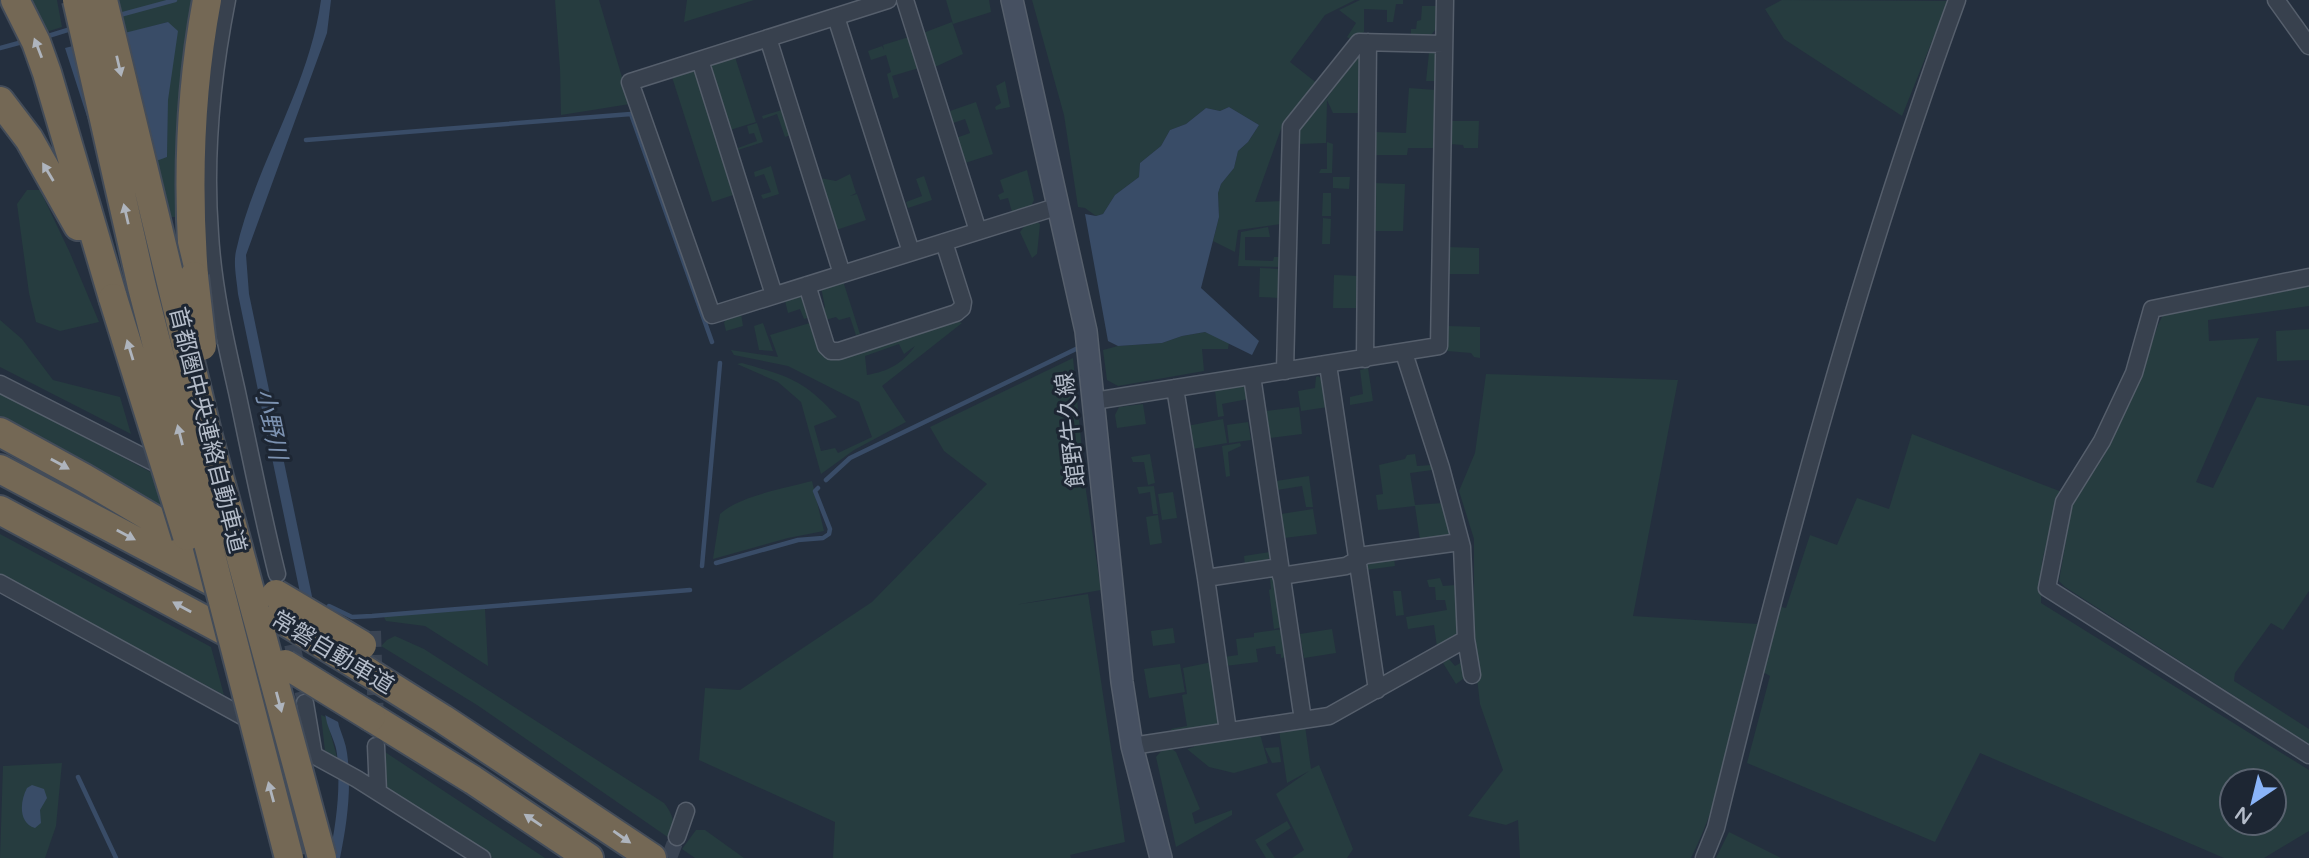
<svg xmlns="http://www.w3.org/2000/svg" width="2309" height="858" font-family="'Varela Round','Noto Sans JP',sans-serif">
<rect width="100%" height="100%" fill="#242f3e"/>
<!-- green -->
<path fill="#263c3f" fill-rule="evenodd" d="M25 0H57L62 27 40 34Z
M118 0H199L184 217H168L154 158 167 157 168 22 127 33Z
M555 0H599L630 104 561 115 560 69Z
M687 0H754L684 22Z
M946 0H989L991 12 953 24Z
M1032 0H1355L1325 15 1290 62 1318 84 1281 129 1255 202 1283 201 1281 224 1238 230 1235 252 1213 241 1219 217 1218 193 1221 184 1234 168 1238 151 1248 142 1259 125 1229 107 1220 111 1206 108 1186 124 1170 130 1161 146 1140 163 1139 177 1115 195 1103 214 1096 216 1085 208 1078 207 1064 115Z
M1360 0H1403V4H1396L1393 22H1387V10L1364 9V32L1352 40 1347 37 1356 23 1339 10Z
M1782 0 1948 1 1902 116 1784 39 1765 9Z
M1422 6H1436V29L1430 36 1411 35V29H1416L1417 21 1421 20Z
M952 22 963 54 935 67 923 33Z
M909 37 919 68 892 76 899 97 893 99 887 74 891 72 886 55 871 60 868 51 882 46 884 50 883 45Z
M1409 50H1432C1440 58 1436 71 1436 81H1426L1429 53H1409Z
M735 57 756 122 730 130 708 69 712 63Z
M1355 58H1362V113H1333L1327 100 1326 143 1299 144 1298 132 1327 98Z
M694 70 698 73 736 194 712 202 672 77Z
M1005 81 1010 107 996 110 995 107 1001 103 996 86Z
M1409 88 1436 90 1435 148H1408L1407 155H1374L1375 132 1406 133Z
M976 102 993 154 965 163 956 138 970 133 965 119 953 123 950 111Z
M782 110 791 135 785 137 777 114 763 119 762 116Z
M1451 121H1479L1478 148H1464L1463 145 1450 144Z
M757 123 763 142 738 150V148L757 141 754 133 749 134 747 126Z
M1327 142 1333 144 1332 173H1319L1321 169H1327Z
M771 166 779 194 763 199 761 195 771 192 764 174 755 177 754 172Z
M1027 170 1034 200 1031 206 1012 212 1008 198 1000 200 998 195 1004 192 1000 180Z
M850 174 856 193 850 196 857 194 866 220 836 230 820 178 836 181Z
M924 176 932 200 908 208 906 202 922 196 916 179Z
M1333 177H1350L1349 189 1333 188Z
M1373 183 1405 184 1403 231H1372Z
M27 190H40L70 253 99 322 60 331 36 322 29 293 17 204Z
M1323 193H1331V216H1322Z
M1323 218 1331 219 1330 244H1322Z
M1036 221 1040 224 1037 254 1032 258 1020 232 1026 224Z
M1268 227 1270 237H1245V260L1273 261 1274 257H1281V267L1238 266 1241 232Z
M1448 247 1479 248V274H1447Z
M1260 268 1280 269V298L1259 297Z
M1334 275 1359 276 1358 308H1333Z
M843 281 860 334 856 335 850 317 839 320 836 317 825 320 821 309 825 307 821 287Z
M2309 286V306L2208 320 2209 341 2259 338 2196 482 2213 488 2257 397 2309 406V591L2283 630 2271 623 2235 673 2234 681 2309 729V744L2065 587 2059 581 2072 505 2104 456 2138 383 2158 325 2164 313Z
M799 295 804 299 810 317 804 319 800 309 788 313 785 301Z
M741 314 743 326 726 331 724 323 726 318Z
M952 319 962 323 882 386 906 422 854 450 821 474 801 402 778 382 737 364 742 363C787 376 805 380 837 417L814 426 821 451 835 448 838 453 872 437 859 402 788 366 734 355 731 350 778 357 770 335 813 322 826 359ZM899 344 904 354 915 346C902 364 889 371 867 375L865 356Z
M0 320 22 339 53 380 120 397 131 434 0 367Z
M763 323 773 351 759 350 754 326Z
M1448 326 1480 327V358L1474 357 1471 353 1447 351 1445 348Z
M2309 329V360L2277 361 2276 331Z
M1205 332 1229 342 1228 349H1202L1204 371 1118 386 1107 380 1103 350 1118 346 1162 343 1182 336Z
M1073 358 1086 491 1101 590 1015 605 1088 594 1125 842 1070 855 1071 858H833L835 822 699 760 705 688 740 690 872 602 987 484 944 451 930 427Z
M1368 368 1373 401 1350 405V397L1363 394 1360 370Z
M1486 374 1678 380 1633 616 1758 624C1740 702 1727 786 1691 858H1520L1518 820 1506 825 1468 816 1503 770 1480 704 1474 652V539L1459 491 1475 453Z
M1318 376 1324 381 1328 407 1301 411 1298 391 1315 388 1316 377Z
M1243 386 1247 390 1248 399 1222 404 1224 416 1218 417 1215 390Z
M0 392 156 475 168 513 0 420Z
M1143 404 1146 424 1117 428 1115 415 1119 407Z
M1299 407 1302 434 1269 438 1266 411Z
M1223 419 1227 443 1192 449 1187 426Z
M1248 422 1251 440 1229 443 1227 425Z
M1912 434 2062 492 2057 500 2042 562 2041 603 2309 770V831L2264 858H2224L1980 753 1935 842 1747 763 1770 676 1763 672 1777 606 1786 608 1810 535 1837 545 1857 498 1889 509ZM2232 781H2274V823H2232Z
M1240 443 1241 446 1228 452 1230 476 1226 477 1222 446Z
M1150 454 1155 483 1148 485 1144 462H1133L1131 457Z
M1415 454 1417 466 1431 465 1432 470 1410 473 1415 505 1443 503 1450 529 1449 535 1420 540 1415 506 1378 510 1376 495 1383 494 1379 465 1405 459 1407 455Z
M1309 476 1313 507H1306L1302 486 1277 490 1276 481Z
M812 481 824 531 788 538 713 559 720 514C739 496 786 488 812 481Z
M1154 486 1158 514H1153L1150 492 1139 494 1137 487Z
M1173 492 1177 518 1162 520 1158 494Z
M1313 509 1317 534 1284 538 1281 514Z
M1158 515 1162 543 1150 545 1146 517Z
M0 534 211 647 224 695 0 575Z
M1270 552 1271 556 1266 562 1245 565 1244 556Z
M1394 558 1395 566 1365 570V566L1369 562Z
M1270 578 1275 580 1283 627 1274 629 1269 590 1271 589Z
M1440 578 1443 586 1455 585 1460 631 1437 647 1434 625 1408 629 1406 617 1447 610 1445 600H1436L1435 587H1429L1427 580Z
M1401 591 1404 615 1396 616 1393 591Z
M485 609 488 666 425 626 386 621 383 615Z
M1173 628 1175 643 1153 646 1151 631Z
M1283 629 1286 657 1281 658V654H1276L1275 646 1256 649 1258 662 1225 666 1224 657 1238 655 1236 639 1254 637V633Z
M1332 629 1336 653 1304 658 1300 634Z
M395 636 424 649 664 803C674 816 676 824 669 838L477 705 381 646 387 640Z
M1449 659 1455 666 1462 662 1463 679 1456 684 1443 663Z
M1212 662 1221 719 1217 725 1172 733 1171 729 1187 726 1182 695 1187 694 1183 668Z
M1180 664 1185 692 1149 698 1144 669Z
M321 715 326 717 337 757 325 751Z
M1305 726 1311 769 1319 765 1353 849 1347 858H1292L1304 850 1276 794 1309 771 1287 783 1279 730Z
M1260 734 1268 763 1234 773 1209 767 1187 749 1194 747V744Z
M1169 747 1176 752 1200 809 1192 813 1195 824 1232 810V815L1176 847 1156 757 1163 749Z
M1279 747 1281 762 1272 763 1265 748Z
M382 750 545 858H493L390 791 383 786Z
M62 763 56 826 45 858H0L3 766Z
M1287 821 1291 828 1266 844 1275 858H1266L1255 840Z
M696 830H705L744 858H695L682 849Z
M1729 832 1781 858H1716Z"/>
<!-- water -->
<path fill="#394c67" d="M321 0H331L327 33 246 255 249 294 339 726C342 735 346 744 347 753 352 787 347 824 340 858H329C336 825 341 789 337 754 336 744 330 733 327 723L238 294C237 281 233 264 236 251 255 165 309 88 321 0Z
M168 22 178 31 168 100 167 157 107 179 65 48Z
M1229 107 1259 125 1248 142 1238 151 1234 168 1221 184 1218 193 1219 217 1201 288 1259 341 1252 355 1205 332 1182 336 1162 343 1118 346 1108 341 1085 214 1096 216 1103 214 1115 195 1139 177 1140 163 1161 146 1170 130 1186 124 1206 108 1220 111Z
M32 785 44 789 47 798 40 810 41 823 35 828C18 823 20 801 27 788Z"/>
<!-- pier -->
<path fill="#242f3e" d="M296 593 317 606 342 724 321 713Z"/>
<g fill="none" stroke-linecap="round" stroke-linejoin="round">
<!-- stream -->
<path stroke="#394c67" stroke-width="4.5" d="M116 16 175 0
M45 37 74 28
M0 48 26 41
M306 140 631 114 712 342
M826 480 850 458 1078 348
M716 563 798 540 823 538 829 534 830 529 815 491 818 488
M702 566 720 363
M329 606 352 617 372 616 690 590
M78 777 116 858"/>
<!-- minor-tunnel -->
<path stroke="#3a4453" stroke-width="16" stroke-dasharray="16 8" stroke-linecap="butt" d="M287 621 305 703
M373 631 376 723
M669 858 677 837"/>
<!-- minor casing -->
<g stroke="#565f6c" stroke-width="19">
<path id="minor" d="M227 0C212 76 204 157 210 234 213 287 225 339 237 392 250 453 262 514 277 574
M888 0 630 82 712 315 1059 206
M905 0 978 231
M2276 0 2309 46
M836 17 911 252
M768 38 842 274
M700 60 774 295
M2309 277 2152 309 2134 373 2102 441 2064 502 2047 588 2309 755
M807 285 826 346 831 351H839L956 313 962 308 963 302 944 242
M1365 359 1368 42
M1328 365 1377 690
M1285 371 1291 127 1359 42 1444 44
M1252 376 1303 720
M0 384 167 469
M1175 388 1206 578 1228 731
M1094 401 1439 346 1445 0
M1281 576 1346 566 1366 555 1460 542
M1206 578 1280 567
M0 583 357 779 482 858
M1466 639 1472 675
M305 703 314 756
M376 746 378 792
M1132 746 1329 716 1466 639 1462 547 1441 468 1404 353
M677 837 686 811
M1704 858 1716 828C1784 549 1858 271 1957 0"/>
</g>
<!-- secondary casing -->
<g stroke="#565f6c" stroke-width="24">
<path id="secondary" d="M1012 0 1086 331 1122 682 1132 746 1161 858"/>
</g>
<!-- motorway casing -->
<g stroke="#434c59" stroke-width="32">
<path id="motorway" d="M15 0 36 42 47 73 113 298
M0 101 29 139 78 226
M194 276C187 184 190 91 207 0
M0 432 84 478 201 547
M0 469 236 594
M0 510 249 644
M368 672 443 719 652 858
M371 717 473 780 589 858"/>
</g>
<!-- minor -->
<use href="#minor" stroke="#38414e" stroke-width="16"/>
<!-- secondary -->
<use href="#secondary" stroke="#465061" stroke-width="21"/>
<!-- motorway -->
<use href="#motorway" stroke="#746855" stroke-width="28"/>
<!-- motorway-bridge casing -->
<g stroke="#434c59" stroke-width="32" stroke-linecap="butt">
<path id="motorway-bridge" d="M77 0 142 287 289 858
M103 0 208 436 322 858
M194 276 202 346
M113 298 187 536
M276 594 362 645
M278 617 368 672
M285 664 371 717"/>
</g>
<!-- motorway-bridge -->
<use href="#motorway-bridge" stroke="#746855" stroke-width="28"/>
</g>
<!-- one-way arrows -->
<defs><path id="oneway-solid" d="M-6-.8H1V-3.2L6.5 0L1 3.2V.8H-6Z" transform="scale(1.75)"/></defs>
<g fill="#aeb4bd">
<use href="#oneway-solid" transform="translate(38 48) rotate(-111)"/>
<use href="#oneway-solid" transform="translate(119 66) rotate(77)"/>
<use href="#oneway-solid" transform="translate(48 172) rotate(-121)"/>
<use href="#oneway-solid" transform="translate(126 214) rotate(-103)"/>
<use href="#oneway-solid" transform="translate(130 350) rotate(-107)"/>
<use href="#oneway-solid" transform="translate(180 435) rotate(-104)"/>
<use href="#oneway-solid" transform="translate(60 464) rotate(29)"/>
<use href="#oneway-solid" transform="translate(126 535) rotate(28)"/>
<use href="#oneway-solid" transform="translate(182 607) rotate(-151)"/>
<use href="#oneway-solid" transform="translate(279 702) rotate(75)"/>
<use href="#oneway-solid" transform="translate(271 792) rotate(-105)"/>
<use href="#oneway-solid" transform="translate(533 820) rotate(-146)"/>
<use href="#oneway-solid" transform="translate(622 837) rotate(35)"/>
</g>
<g text-anchor="middle" stroke-width="6" stroke-linejoin="round" paint-order="stroke">
<!-- street labels -->
<g font-size="23" fill="#b4bcc9" stroke="#1d2633">
<text transform="translate(208 430) rotate(76)" y="8">首都圏中央連絡自動車道</text>
<text transform="translate(1070 430) rotate(-96)" y="8">館野牛久線</text>
<text transform="translate(333 652) rotate(31)" y="8">常磐自動車道</text>
</g>
<!-- water labels -->
<g font-size="24" font-style="italic" fill="#7c92b1" stroke="#1d2633">
<text transform="translate(271 424) rotate(78)" y="8">小野川</text>
</g>
</g>
<!-- north arrow -->
<g transform="translate(2253 802) rotate(215)"><circle r="33" fill="#1d2633" stroke="#59626f" stroke-width="2"/>
<path d="M0-5L12 26L0 18L-12 26Z" fill="#8ab4f8"/>
<text y="-10" font-size="19" font-weight="bold" text-anchor="middle" fill="#b4bcc9">N</text>
</g>
</svg>
